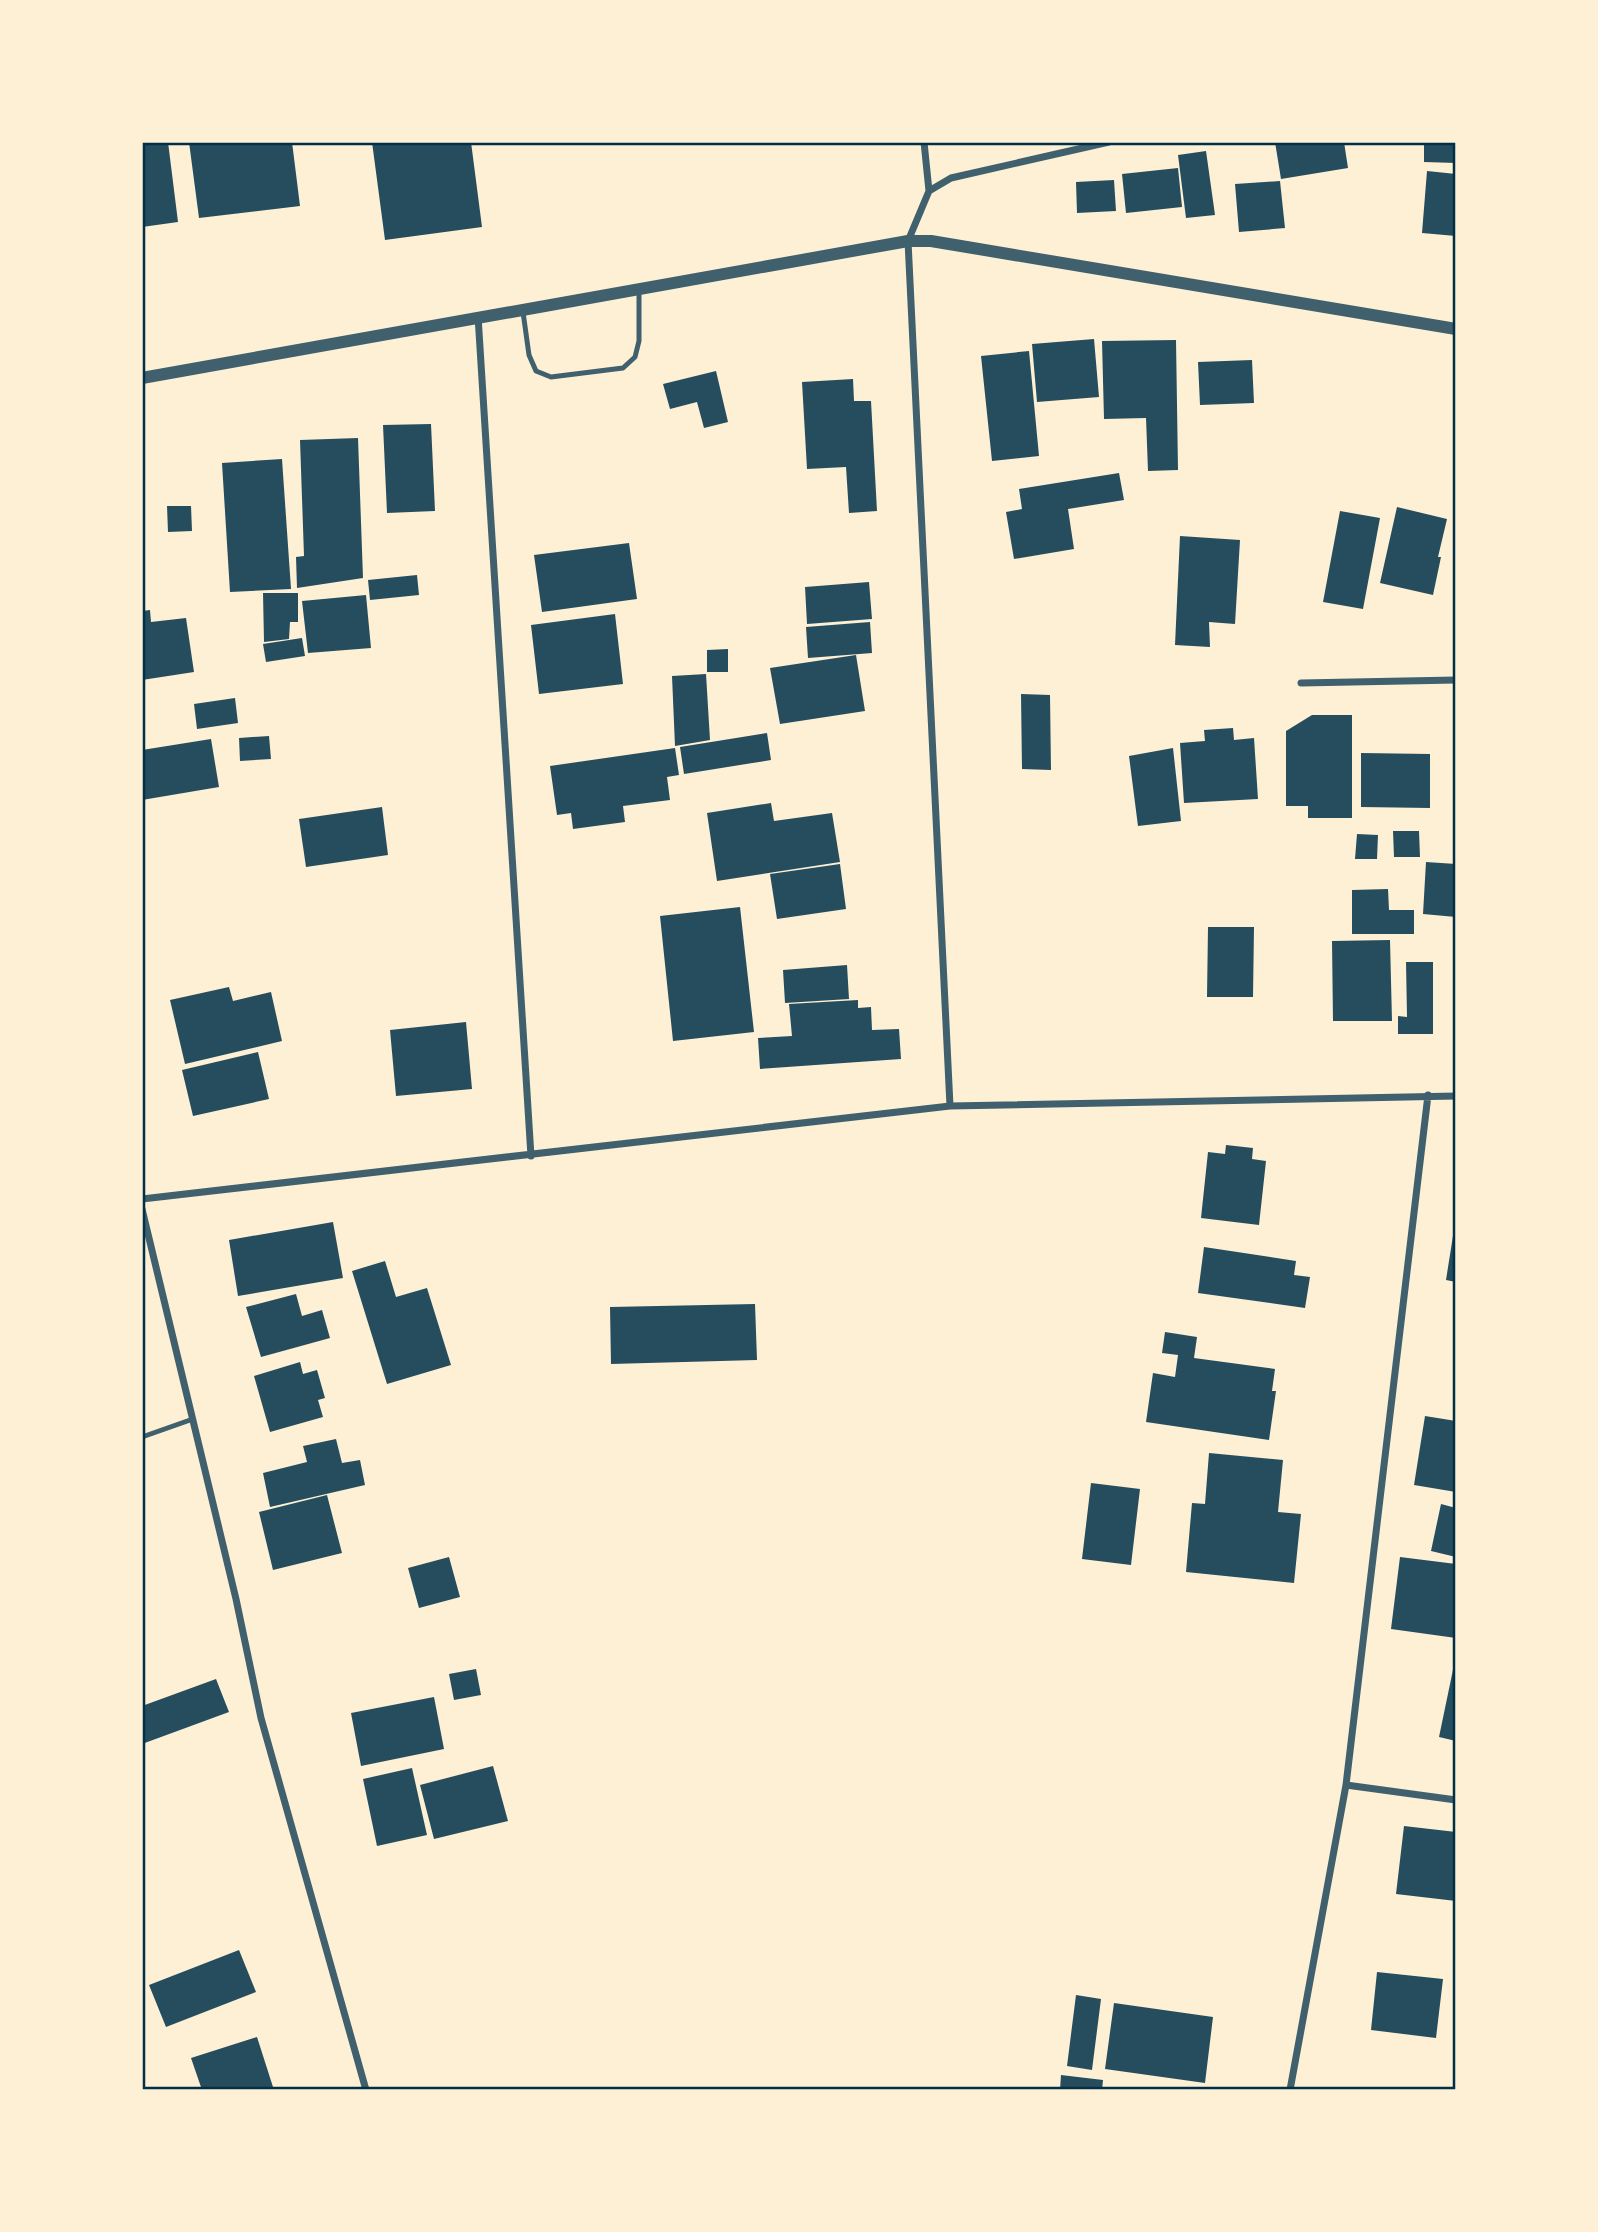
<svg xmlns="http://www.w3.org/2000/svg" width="1598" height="2232" font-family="'Golos Text',sans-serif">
<rect width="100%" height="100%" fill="#fdf0d5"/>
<!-- building -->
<path fill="#264d5e" d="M142 142H168L178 222 142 227Z
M189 142H292L300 206 199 218Z
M372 142H471L482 227 385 240Z
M1275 142H1344L1348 168 1281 179Z
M1424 142H1456V163L1424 162Z
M1206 151 1215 215 1186 218 1178 155Z
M1178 168 1182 207 1126 213 1122 174Z
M1427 171 1456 174V236L1422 233Z
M1114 180 1116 211 1077 213 1076 182Z
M1280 181 1285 228 1239 232 1235 184Z
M1094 339 1099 397 1037 402 1032 344Z
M1176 340 1178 470 1148 471 1146 418 1104 419 1102 341Z
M1029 351 1039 456 992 461 981 356Z
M1252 360 1254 403 1200 405 1198 362Z
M716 371 728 422 704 428 697 402 670 409 663 384Z
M853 379 854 401H871L877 511 849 513 846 467 807 469 802 382Z
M431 424 435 511 387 513 383 425Z
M358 438 363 578 297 588 296 557 304 556 300 440Z
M282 459 291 589 230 592 222 463Z
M1119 473 1124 500 1068 509 1074 549 1014 559 1006 512 1022 509 1019 489Z
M167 506H191L192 531 168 532Z
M1397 507 1447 519 1438 557H1441L1433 595 1380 583Z
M1340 511 1380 518 1363 609 1323 602Z
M1180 536 1240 540 1235 624 1209 622 1210 647 1175 645Z
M629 543 637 599 542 612 534 555Z
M417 575 419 595 370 600 368 580Z
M869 582 872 619 807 624 805 587Z
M263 593H298V622H290L289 639 264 642Z
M366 595 371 648 308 653 302 601Z
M150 610 151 622 186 618 194 672 142 680V611Z
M615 614 623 684 539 694 531 625Z
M870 622 872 653 808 658 806 627Z
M302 638 305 656 266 662 263 644Z
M728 649V672H707V650Z
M856 655 865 711 780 724 770 668Z
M706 674 710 740 675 746 672 676Z
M1021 694 1050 695 1051 770 1022 769Z
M235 698 238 723 197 729 194 704Z
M1312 715H1352V818H1308V806H1286V731Z
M1233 728 1234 740 1254 738 1258 799 1184 803 1180 743 1205 741 1204 730Z
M767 733 771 760 684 774 680 747Z
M269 736 271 759 240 761 239 738Z
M211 739 219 787 142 800V750Z
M675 748 679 775 667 777 670 800 623 806 625 822 573 829 571 813 557 815 550 766Z
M1173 748 1181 821 1138 826 1129 756Z
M1361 753 1430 754V808L1361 807Z
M771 803 774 821 832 813 840 862 717 881 707 813Z
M382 807 388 855 306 867 299 819Z
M1393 831H1419L1420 857H1394Z
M1357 834 1378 835 1377 859H1355Z
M1426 862 1456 864V917L1423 914Z
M840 864 846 909 777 919 770 874Z
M1388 889 1389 910H1414V934H1352V890Z
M740 907 754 1032 673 1041 660 916Z
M1208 927H1254L1253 997H1207Z
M1390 940 1392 1021H1333L1332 941Z
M1406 962H1433V1034H1398V1016L1407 1017Z
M847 965 849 999 785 1003 783 970Z
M229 987 233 1001 271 992 282 1041 185 1064 170 1000Z
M858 1000V1008L871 1007 872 1030 899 1029 901 1059 760 1069 758 1038 792 1036 789 1004Z
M466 1022 472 1089 396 1096 390 1030Z
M258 1052 269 1099 193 1116 182 1070Z
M1226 1145 1253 1148 1252 1159 1266 1161 1259 1225 1201 1218 1208 1152 1225 1154Z
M333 1222 343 1278 238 1296 229 1240Z
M1455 1223H1456V1282L1446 1280Z
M1204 1247 1296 1261 1294 1275 1310 1277 1305 1308 1198 1293Z
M385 1261 396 1297 427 1288 451 1365 387 1384 352 1271Z
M296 1294 302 1316 322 1310 330 1338 261 1357 246 1307Z
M755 1304 757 1360 611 1364 610 1307Z
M1165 1332 1197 1337 1194 1358 1275 1369 1272 1391H1276L1269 1440 1146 1422 1153 1373 1175 1377 1178 1355 1162 1353Z
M300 1362 303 1374 317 1370 325 1398 318 1400 323 1417 270 1432 254 1376Z
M1425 1416 1456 1421V1492L1414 1485Z
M336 1439 342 1463 360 1460 365 1485 270 1507 263 1473 307 1462 303 1446Z
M1209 1453 1283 1460 1278 1512 1301 1514 1294 1583 1186 1572 1192 1503 1205 1504Z
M1091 1483 1140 1489 1131 1565 1082 1559Z
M327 1495 342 1553 273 1570 259 1512Z
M1441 1504 1456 1508V1557L1431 1551Z
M449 1557 460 1597 419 1608 408 1568Z
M1400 1557 1456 1564V1638L1391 1629Z
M1455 1660H1456V1741L1439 1737Z
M476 1669 481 1695 454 1700 449 1674Z
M216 1679 229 1712 142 1744V1706Z
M434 1697 444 1749 361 1766 351 1713Z
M493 1766 508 1821 434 1839 420 1785Z
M412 1768 427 1835 377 1846 363 1779Z
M1404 1826 1456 1832V1901L1396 1894Z
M239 1950 256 1992 166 2027 149 1985Z
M1377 1972 1443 1979 1436 2038 1371 2030Z
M1076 1995 1101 1999 1092 2070 1067 2066Z
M1114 2003 1213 2017 1205 2083 1105 2069Z
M257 2037 273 2087 262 2090H202L191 2058Z
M1061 2075 1103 2080 1102 2090H1060Z"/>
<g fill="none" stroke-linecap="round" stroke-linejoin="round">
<!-- service -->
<path stroke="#3f606c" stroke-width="5" d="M523 312 529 355 536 371 551 377 623 368 635 357 639 341V288
M142 1437 193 1419"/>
<!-- minor -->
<path stroke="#3f606c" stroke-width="7" d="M924 142 929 191
M478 316 531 1156
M1301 683 1456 680
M950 1106 908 241 929 191 951 178 1109 142
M142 1199 950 1106 1456 1096
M142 1209 236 1599 261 1718 366 2090
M1346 1785 1456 1800
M1290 2090 1346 1785 1428 1095"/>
<!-- tertiary -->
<path stroke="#3f606c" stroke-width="12" d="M142 378 908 241H931L1456 329"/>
</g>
<!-- border -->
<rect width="1598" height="2232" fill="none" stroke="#fdf0d5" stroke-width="287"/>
<rect x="144" y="144" width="1310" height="1944" fill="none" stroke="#003049" stroke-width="2.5"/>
</svg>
